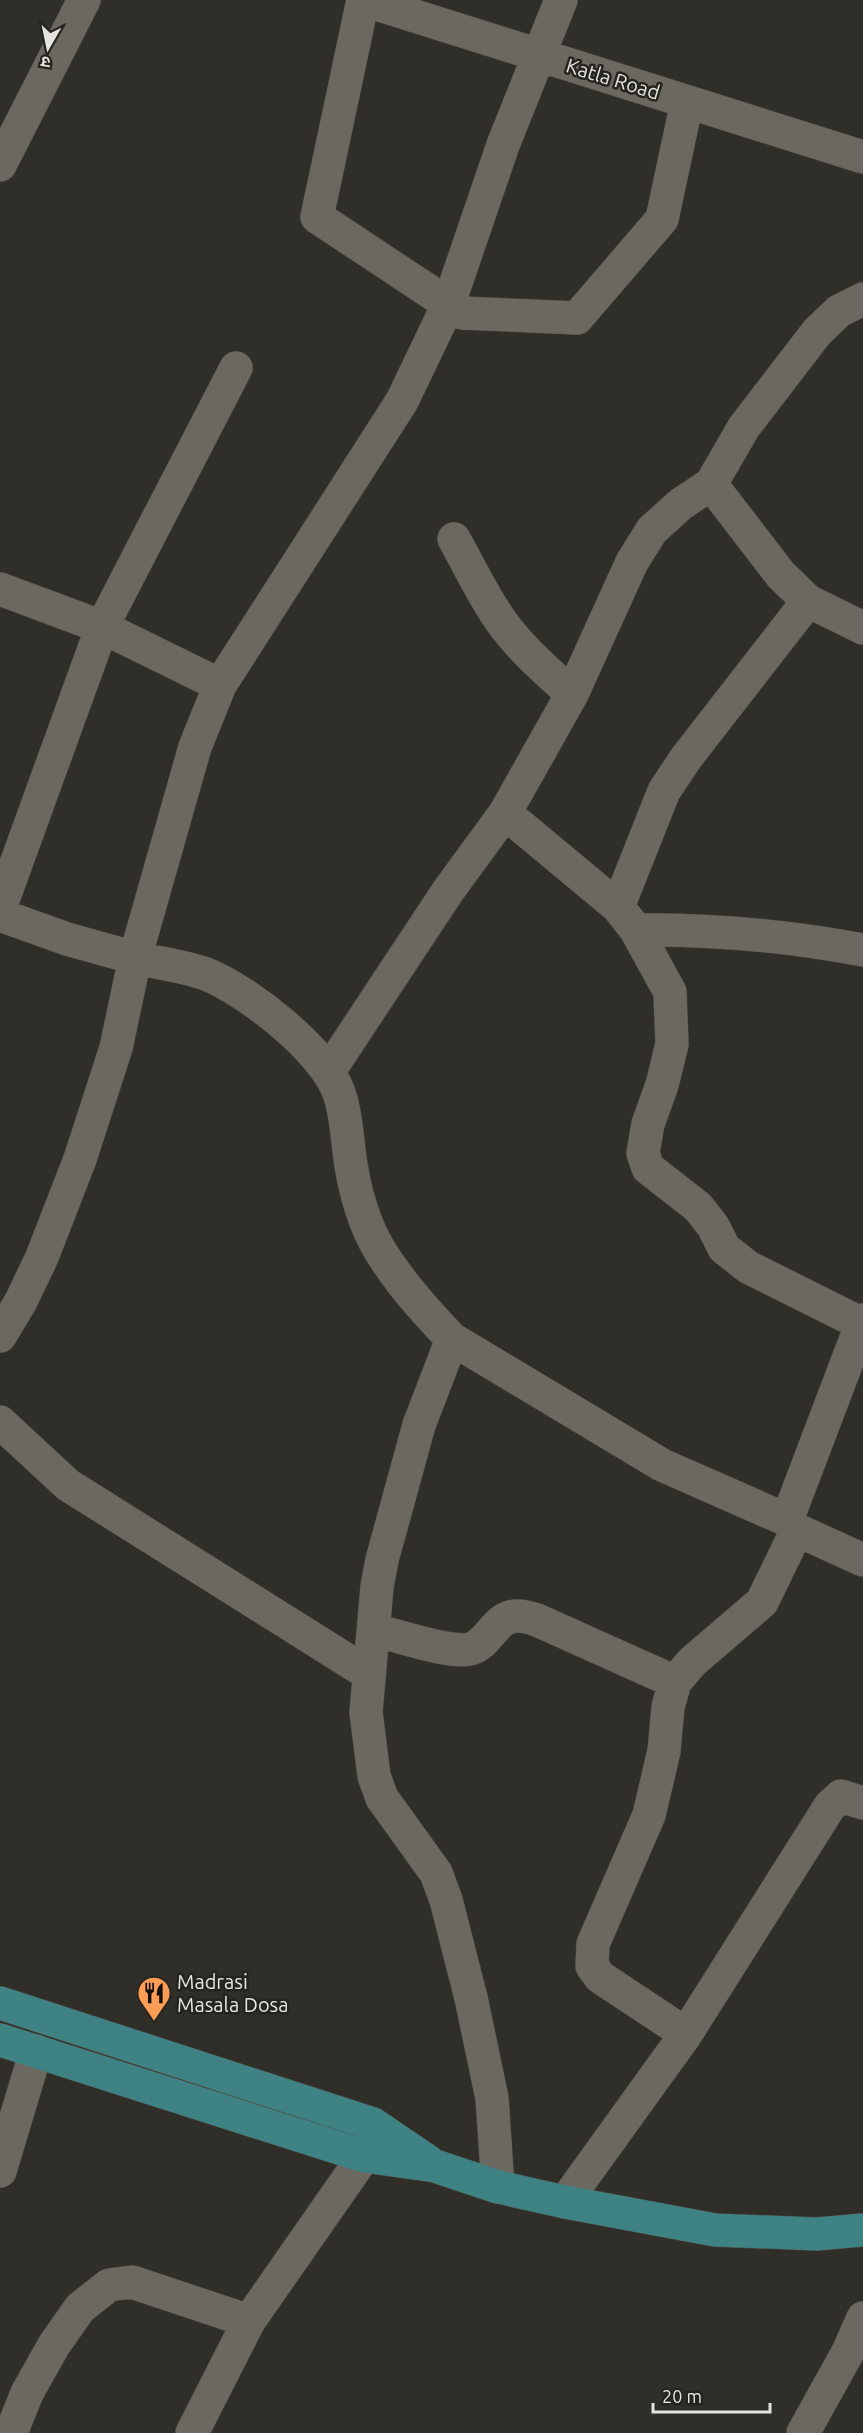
<svg xmlns="http://www.w3.org/2000/svg" width="863" height="2433" font-family="Ubuntu,'Noto Sans Devanagari',sans-serif">
<rect width="100%" height="100%" fill="#2f2e28"/>
<g fill="none" stroke-linecap="round" stroke-linejoin="round">
<!-- minor casing -->
<g stroke="#4d4c46" stroke-width="34">
<path id="minor" d="M363 0 317 217 462 313 577 318 662 219 687 102
M364 0 863 157
M0 165 84 0
M711 484 781 575 808 601 863 628
M454 539C467 562 479 587 493 609 513 642 543 668 572 694
M0 589 102 627 220 685
M505 813 618 907 636 930 670 992 672 1044 662 1085 648 1124 643 1153 648 1168 698 1207 713 1226 724 1248 748 1267 862 1324
M618 907 664 791 686 758 808 601
M0 908 102 627 236 368
M0 915 67 939 135 958 195 747 220 685 402 401 449 303 503 145 561 0
M636 930C712 929 788 936 863 950
M329 1071 448 891 505 813 572 694 632 562 652 530 681 504 711 484 744 427 817 332 839 311 863 299
M0 1336 21 1301 42 1257 80 1159 116 1048 135 958C158 963 184 966 206 974 248 991 324 1050 339 1093 347 1115 347 1142 351 1165 354 1184 359 1204 366 1222 381 1263 422 1308 452 1339L662 1465 787 1520 797 1530 863 1560
M452 1339 419 1425 382 1560 377 1587 366 1712 374 1776 382 1798 436 1873 446 1900 471 1998 492 2098 498 2187
M0 1422 68 1485 369 1674
M787 1520 863 1320
M374 1630C396 1635 449 1654 470 1649 490 1644 495 1615 518 1616 524 1616 531 1618 537 1620L675 1682
M686 2034 600 1977 592 1966 593 1944 649 1815 664 1751 668 1707 675 1682 692 1662 762 1602 797 1530
M0 2171 36 2051
M565 2202 686 2034 830 1806 841 1796 863 1803
M11 2433 27 2393 54 2345 80 2308 109 2285 132 2282 249 2321
M192 2433 249 2321 364 2156
M803 2433 848 2352 863 2318"/>
</g>
<!-- major casing -->
<g stroke="#4d4c46" stroke-width="34">
<path id="major" d="M0 2003 373 2124 429 2162
M0 2040 364 2156 435 2166 498 2187 565 2202 715 2230 817 2234 863 2230"/>
</g>
<!-- minor -->
<use href="#minor" stroke="#6a6861" stroke-width="33"/>
<!-- major -->
<use href="#major" stroke="#3f8283" stroke-width="33"/>
</g>
<!-- icons -->
<defs>
<g id="restaurant-pin" transform="scale(1.725)"><path d="M0 17L-7.5 6A9.5 9.5 0 1 1 7.5 6Z" fill="#fd9c55" stroke="#26241e"/><path d="M-5-6h1v4h1v-4h1v4h1v-4h1v5L-1.5 .5V6h-2V.5L-5-1ZM5-6V6H3V1.5H1.5Q1.5-4 5-6Z" fill="#111"/></g>
</defs>
<g fill-rule="evenodd">
<use href="#restaurant-pin" x="154" y="1993"/>
</g>
<g text-anchor="middle" stroke-width="5" stroke-linejoin="round" paint-order="stroke">
<!-- street labels -->
<g font-size="20" fill="#e5e4e0" stroke="#26241e">
<text transform="translate(613 79) rotate(17)" y="7">Katla Road</text>
</g>
<!-- poi labels -->
<g font-size="20" fill="#e5e4e0" stroke="#26241e" text-anchor="start">
<text x="177" y="1989">Madrasi<tspan x="177" dy="23">Masala Dosa</tspan></text>
</g>
</g>
<!-- north arrow -->
<g transform="translate(48 48) rotate(189)" stroke="#26241e" stroke-width="4.5" paint-order="stroke">
<path d="M0-4.5L10 22L0 15L-10 22Z" fill="#e5e4e0"/>
<text y="-9" font-size="16" font-weight="bold" text-anchor="middle" fill="#e5e4e0">उ</text>
</g>
<!-- scale -->
<path d="M653 2403v9h117v-9" fill="none" stroke="#e5e4e0" stroke-width="3"/>
<text x="662" y="2403" font-size="18" fill="#e5e4e0" stroke="#26241e" stroke-width="4.5" paint-order="stroke">20 m</text>
</svg>
